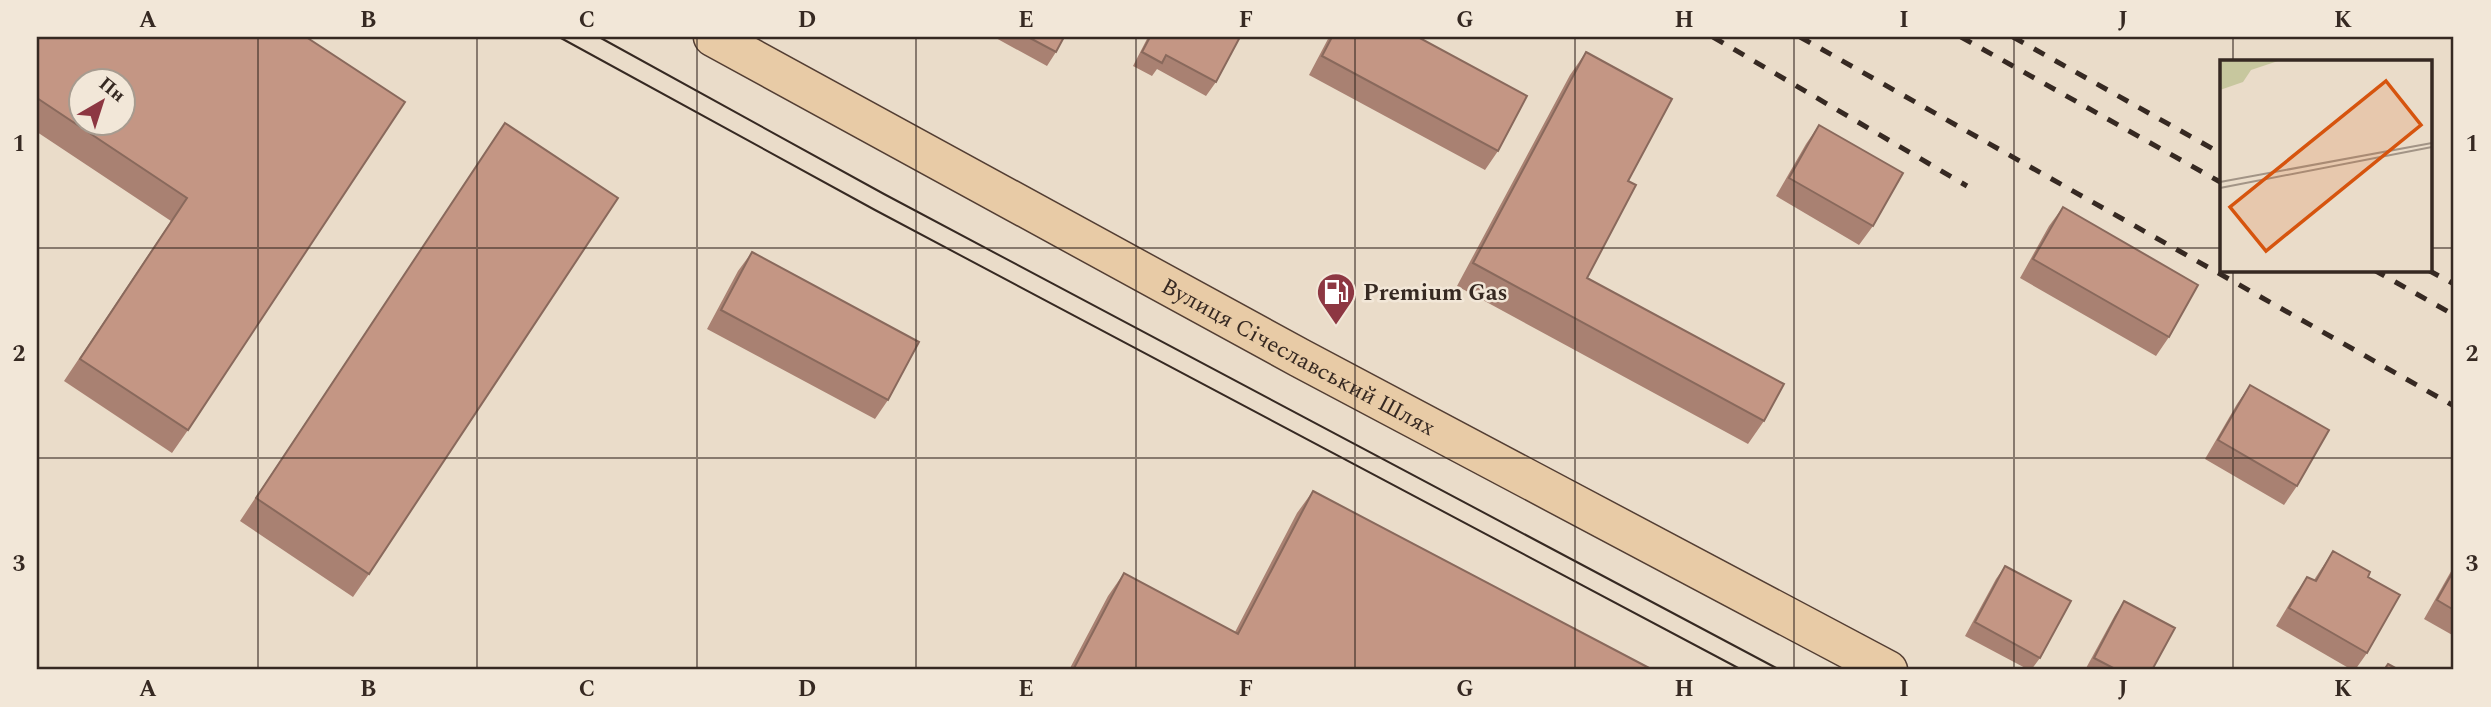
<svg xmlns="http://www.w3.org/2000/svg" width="2491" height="707" font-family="Spectral,serif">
<rect width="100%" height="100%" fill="#eadcc9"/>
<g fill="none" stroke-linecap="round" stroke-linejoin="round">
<!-- primary casing -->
<g stroke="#533e33" stroke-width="41">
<g id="primary">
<path id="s1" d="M713 37 1300 358 1888 670"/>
</g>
</g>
<!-- primary -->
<use href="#primary" stroke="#e8cba6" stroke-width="38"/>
<!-- tram -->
<path stroke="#362922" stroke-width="2" d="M559 37 875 210 1742 670
M599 37 884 194 1780 670"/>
<!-- rail -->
<path stroke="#362922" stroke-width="5" stroke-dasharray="12 12" stroke-linecap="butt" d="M1713 37 1967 186
M1800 37 2454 406
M1961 37 2222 183
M2013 37 2222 154
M2374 270 2454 315
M2428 270 2454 284"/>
</g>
<!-- wall -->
<path fill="#a98172" d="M37 37H306L188 430 172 453 64 381 171 221 37 132Z
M994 37H1064L1056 52 1047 66Z
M1148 37H1240L1216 82 1206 96 1157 69 1152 76 1133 66Z
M1329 37H1418L1498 151 1485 170 1309 75Z
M1586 52 1628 181 1587 278 1764 421 1748 444 1457 286 1570 75Z
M505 123 369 574 353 597 240 521Z
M1819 125 1873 226 1859 245 1776 196 1806 144Z
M2063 207 2169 337 2156 356 2020 278 2049 226Z
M752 252 888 400 875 419 707 329 738 271Z
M2250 385 2297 486 2284 505 2205 459 2237 404Z
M1313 491 1653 670H1069L1108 596 1124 573 1235 632 1297 513Z
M2333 551 2368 577 2367 653 2355 670H2352L2276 626 2294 596 2307 577 2314 580Z
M2005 566 2040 658 2031 670H2029L1965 636 1996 579Z
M2454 566V636L2424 619Z
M2124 601 2152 670H2085L2115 615Z"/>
<!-- building -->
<path fill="#c49684" stroke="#89695c" stroke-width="2" fill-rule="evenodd" d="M37 37H306L405 102 188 430 80 359 187 198 37 98ZM80 80H122V122H80Z
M1028 37H1064L1056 52Z
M1150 37H1240L1216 82 1166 55 1162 63 1142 52Z
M1332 37H1418L1527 96 1498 151 1322 56Z
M1586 52 1672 99 1628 181 1636 185 1587 278 1784 384 1764 421 1473 263Z
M505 123 618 198 369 574 256 498Z
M1819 125 1903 173 1873 226 1789 178Z
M2063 207 2198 285 2169 337 2033 259Z
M752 252 919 342 888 400 721 310Z
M2250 385 2329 430 2297 486 2218 440Z
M1313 491 1653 670H1073L1124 573 1238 634Z
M2333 551 2370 572 2368 577 2400 595 2367 653 2289 608 2307 577 2316 581Z
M2005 566 2071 601 2040 658 1975 622Z
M2454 570V610L2437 600Z
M2124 601 2175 628 2152 670H2117L2094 658Z
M2388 664 2399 670H2384Z"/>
<!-- grid -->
<path fill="none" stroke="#362922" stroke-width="2" stroke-opacity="0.55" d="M258 37V670M477 37V670M697 37V670M916 37V670M1136 37V670M1355 37V670M1575 37V670M1794 37V670M2014 37V670M2233 37V61M37 248H2222M2430 248H2454M2233 270V670M37 458H2454"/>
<!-- icons -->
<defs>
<g id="fuel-pin" transform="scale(2.0125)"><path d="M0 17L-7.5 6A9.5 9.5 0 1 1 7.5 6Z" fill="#8d3742" stroke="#f2e7d8"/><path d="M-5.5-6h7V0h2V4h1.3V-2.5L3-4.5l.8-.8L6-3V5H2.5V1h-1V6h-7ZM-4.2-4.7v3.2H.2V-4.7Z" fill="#fff"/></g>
</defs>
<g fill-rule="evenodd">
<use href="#fuel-pin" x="1336" y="292"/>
</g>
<g text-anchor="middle" stroke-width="5" stroke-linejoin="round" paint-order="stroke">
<!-- poi labels -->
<g font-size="23" font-weight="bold" fill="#362922" stroke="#f2e7d8" text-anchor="start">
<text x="1363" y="300">Premium Gas</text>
</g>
<!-- street labels -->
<g font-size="23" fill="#362922" stroke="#f2e7d8">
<text dy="8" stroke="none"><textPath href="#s1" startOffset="667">Вулиця Січеславський Шлях</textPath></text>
</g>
</g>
<!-- overview -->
<g transform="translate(2220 60)">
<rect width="212" height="212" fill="#eadcc9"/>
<path d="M0 0H61L31 10 23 22 0 30Z" fill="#c7c79e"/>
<path fill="none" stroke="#a29486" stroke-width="2" d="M0 122 212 83M0 128 212 87"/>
<path fill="#d6540e" fill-opacity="0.15" stroke="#d6540e" stroke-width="3.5" d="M166 21 201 65 46 191 10 147Z"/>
<rect width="212" height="212" fill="none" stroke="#362922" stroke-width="3.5"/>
</g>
<!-- border -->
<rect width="2491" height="707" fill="none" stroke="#f2e7d8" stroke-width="77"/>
<!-- north arrow -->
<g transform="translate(102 102) rotate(39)"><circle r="33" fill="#f2e7d8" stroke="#a79b8f" stroke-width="2"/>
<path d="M0-5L12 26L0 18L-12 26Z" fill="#8d3742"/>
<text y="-10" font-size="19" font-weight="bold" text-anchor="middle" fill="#362922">Пн</text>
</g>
<rect x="38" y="38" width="2414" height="630" fill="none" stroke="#362922" stroke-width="2.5"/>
<g font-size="23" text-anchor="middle" font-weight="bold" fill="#362922">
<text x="148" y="27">A</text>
<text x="368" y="27">B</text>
<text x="587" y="27">C</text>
<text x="807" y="27">D</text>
<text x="1026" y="27">E</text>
<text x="1246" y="27">F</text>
<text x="1465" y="27">G</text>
<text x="1684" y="27">H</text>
<text x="1904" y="27">I</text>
<text x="2123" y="27">J</text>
<text x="2343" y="27">K</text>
<text x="19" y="151">1</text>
<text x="2472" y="151">1</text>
<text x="19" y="361">2</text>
<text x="2472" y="361">2</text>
<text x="19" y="571">3</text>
<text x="2472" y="571">3</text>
<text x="148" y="696">A</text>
<text x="368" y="696">B</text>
<text x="587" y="696">C</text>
<text x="807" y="696">D</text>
<text x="1026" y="696">E</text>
<text x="1246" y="696">F</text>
<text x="1465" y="696">G</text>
<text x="1684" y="696">H</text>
<text x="1904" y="696">I</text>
<text x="2123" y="696">J</text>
<text x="2343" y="696">K</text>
</g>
</svg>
